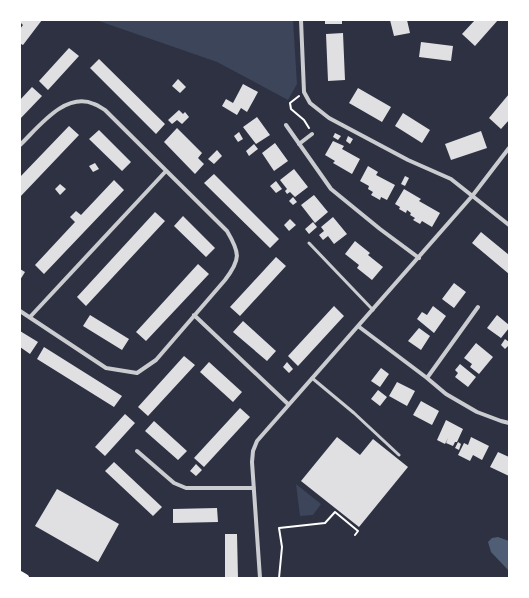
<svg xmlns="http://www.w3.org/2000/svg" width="529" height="598" font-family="'PT Sans Narrow',sans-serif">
<rect width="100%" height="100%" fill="#2d3142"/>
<!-- green -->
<path fill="#3c4559" d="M96 20H293L297 84 288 100 217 62Z
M296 484 321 504 313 515 300 516Z"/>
<!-- water -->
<path fill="#4f5d75" d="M498 537 509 541V571L491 552 488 542 492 538Z"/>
<!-- building -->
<path fill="#e0e0e3" d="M20 20H42L23 45 21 44 20 45V29L23 25 20 22Z
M325 20H342V24H325Z
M390 20H407L410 33 394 36Z
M475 20H498L475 46 462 34Z
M343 33 345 80 328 81 326 34Z
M421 42 453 46 451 61 419 57Z
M69 48 79 56 48 90 39 81Z
M99 59 165 124 156 134 90 68Z
M178 79 186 87 180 93 172 86Z
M243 84 258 92 247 112 241 108 237 115 222 106 226 99 233 103Z
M32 87 42 96 20 119V100Z
M358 88 391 107 382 122 349 103Z
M509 94V120L501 129 489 118Z
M179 110 183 114 185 112 189 117 182 124 177 120 172 124 168 120Z
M403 113 430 130 422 143 395 126Z
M257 117 270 135 256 144 243 127Z
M69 126 79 135 20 197V177Z
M177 128 202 153 198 158 204 164 195 174 164 142Z
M99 130 131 162 122 171 89 139Z
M481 131 487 148 451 160 445 144Z
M239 132 243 139 238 142 234 136Z
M335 133 341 136 338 140 333 137Z
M348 136 353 139 350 144 346 141Z
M333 141 344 146 342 149 360 159 352 174 333 163 335 161 325 155Z
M275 143 288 161 274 171 262 153Z
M254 144 258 149 249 156 246 151Z
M217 150 222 156 214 164 208 159Z
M95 163 99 169 93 172 89 166Z
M368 166 378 172 376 175 395 185 387 200 381 197 380 200 371 195 373 192 368 189 369 186 360 181Z
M294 169 308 187 295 197 290 192 287 194 285 191 287 189 280 180Z
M214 174 279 239 270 248 204 183Z
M405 176 409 178 405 186 401 184Z
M114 180 124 190 44 274 35 265 75 222 70 217 76 211 81 215Z
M276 181 282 189 276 193 270 186Z
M60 184 66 189 60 195 55 189Z
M404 189 421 199 419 201 440 213 432 227 422 221 420 224 413 220 415 218 410 215 411 213 407 210 406 213 399 209 400 207 395 204Z
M314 195 328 212 315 223 301 205Z
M293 197 297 202 293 205 289 201Z
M155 212 165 221 86 306 77 297Z
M183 216 215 248 206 257 174 226Z
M333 217 347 234 334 244 328 236 323 240 319 235 324 231 321 227Z
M290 219 296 225 289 231 284 225Z
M313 222 317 227 309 234 305 229Z
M481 232 509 255V274L472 243Z
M355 241 370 253 368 255 383 267 372 280 357 268 359 265 345 254Z
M276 257 286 266 240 316 230 307Z
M198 264 209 274 146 341 136 332Z
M20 269 25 272 20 280Z
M454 283 466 292 454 308 442 299Z
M334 306 344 316 298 366 288 356Z
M433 306 446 316 434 333 417 319 422 312 427 315Z
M90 315 129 339 122 350 83 326Z
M497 315 509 325V328L501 338 487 328Z
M243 321 276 351 267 361 233 332Z
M419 328 430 336 421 350 408 341Z
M20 331 38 342 30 354 20 347Z
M505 339 509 342V345L505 349 501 345Z
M476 343 493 357 479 374 470 367 472 364 464 358Z
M44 347 122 396 114 407 37 359Z
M184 356 195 365 148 416 138 407Z
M209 362 242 392 233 402 200 372Z
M287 362 293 369 289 373 283 367Z
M460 364 476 377 468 387 455 377 458 373 455 370Z
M381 368 389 374 380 387 371 381Z
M397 382 415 391 407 406 389 396Z
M378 390 387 397 380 406 371 399Z
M421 401 439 411 432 425 413 415Z
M240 408 250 417 204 467 194 458Z
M125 414 135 423 105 456 95 447Z
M446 420 463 429 457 442H455L453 446 446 443 448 438 445 444 437 440Z
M154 421 187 451 178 460 145 431Z
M337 437 360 455 373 439 408 467 359 527 301 481Z
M471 437 489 446 482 460 473 455 470 461 458 455 464 443 468 445Z
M458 442 461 444 459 450 455 448Z
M498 452 509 457V476L490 467Z
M114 462 162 507 153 516 105 471Z
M196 464 202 470 196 476 190 471Z
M57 489 119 524 98 562 35 526Z
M217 508 218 522 173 523V509Z
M225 534H237L238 578H225Z"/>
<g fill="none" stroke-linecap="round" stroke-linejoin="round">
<!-- path -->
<path stroke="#fff" stroke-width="2" d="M299 96 290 103 291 109 304 120 309 128
M279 578 282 547 279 528 325 523 335 512 358 531 355 535"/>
<!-- service -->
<path stroke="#caccd0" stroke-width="3" d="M309 243 373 310
M312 378 354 413 399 455"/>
<!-- minor -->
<path stroke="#caccd0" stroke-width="4" d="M301 20 304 92 310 103 329 118 408 160 451 179 509 225
M286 125 331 189 380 229 419 258
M299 144 312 134
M20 145C38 128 65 91 94 104 98 105 101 108 105 110L227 231C240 253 241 259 225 280L156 360 137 373 106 368 20 311
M194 315 288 404
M30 317 166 171
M358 326 427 378 446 394 477 412 501 421 509 423
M427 378 478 307
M137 451 174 483 186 488H254
M260 578 252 462 253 451 257 441 473 195 509 148"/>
<!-- secondary -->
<path stroke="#fff" stroke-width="8" d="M20 575 25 578"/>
</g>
<!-- border -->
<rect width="529" height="598" fill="none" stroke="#ffffff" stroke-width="42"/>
</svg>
